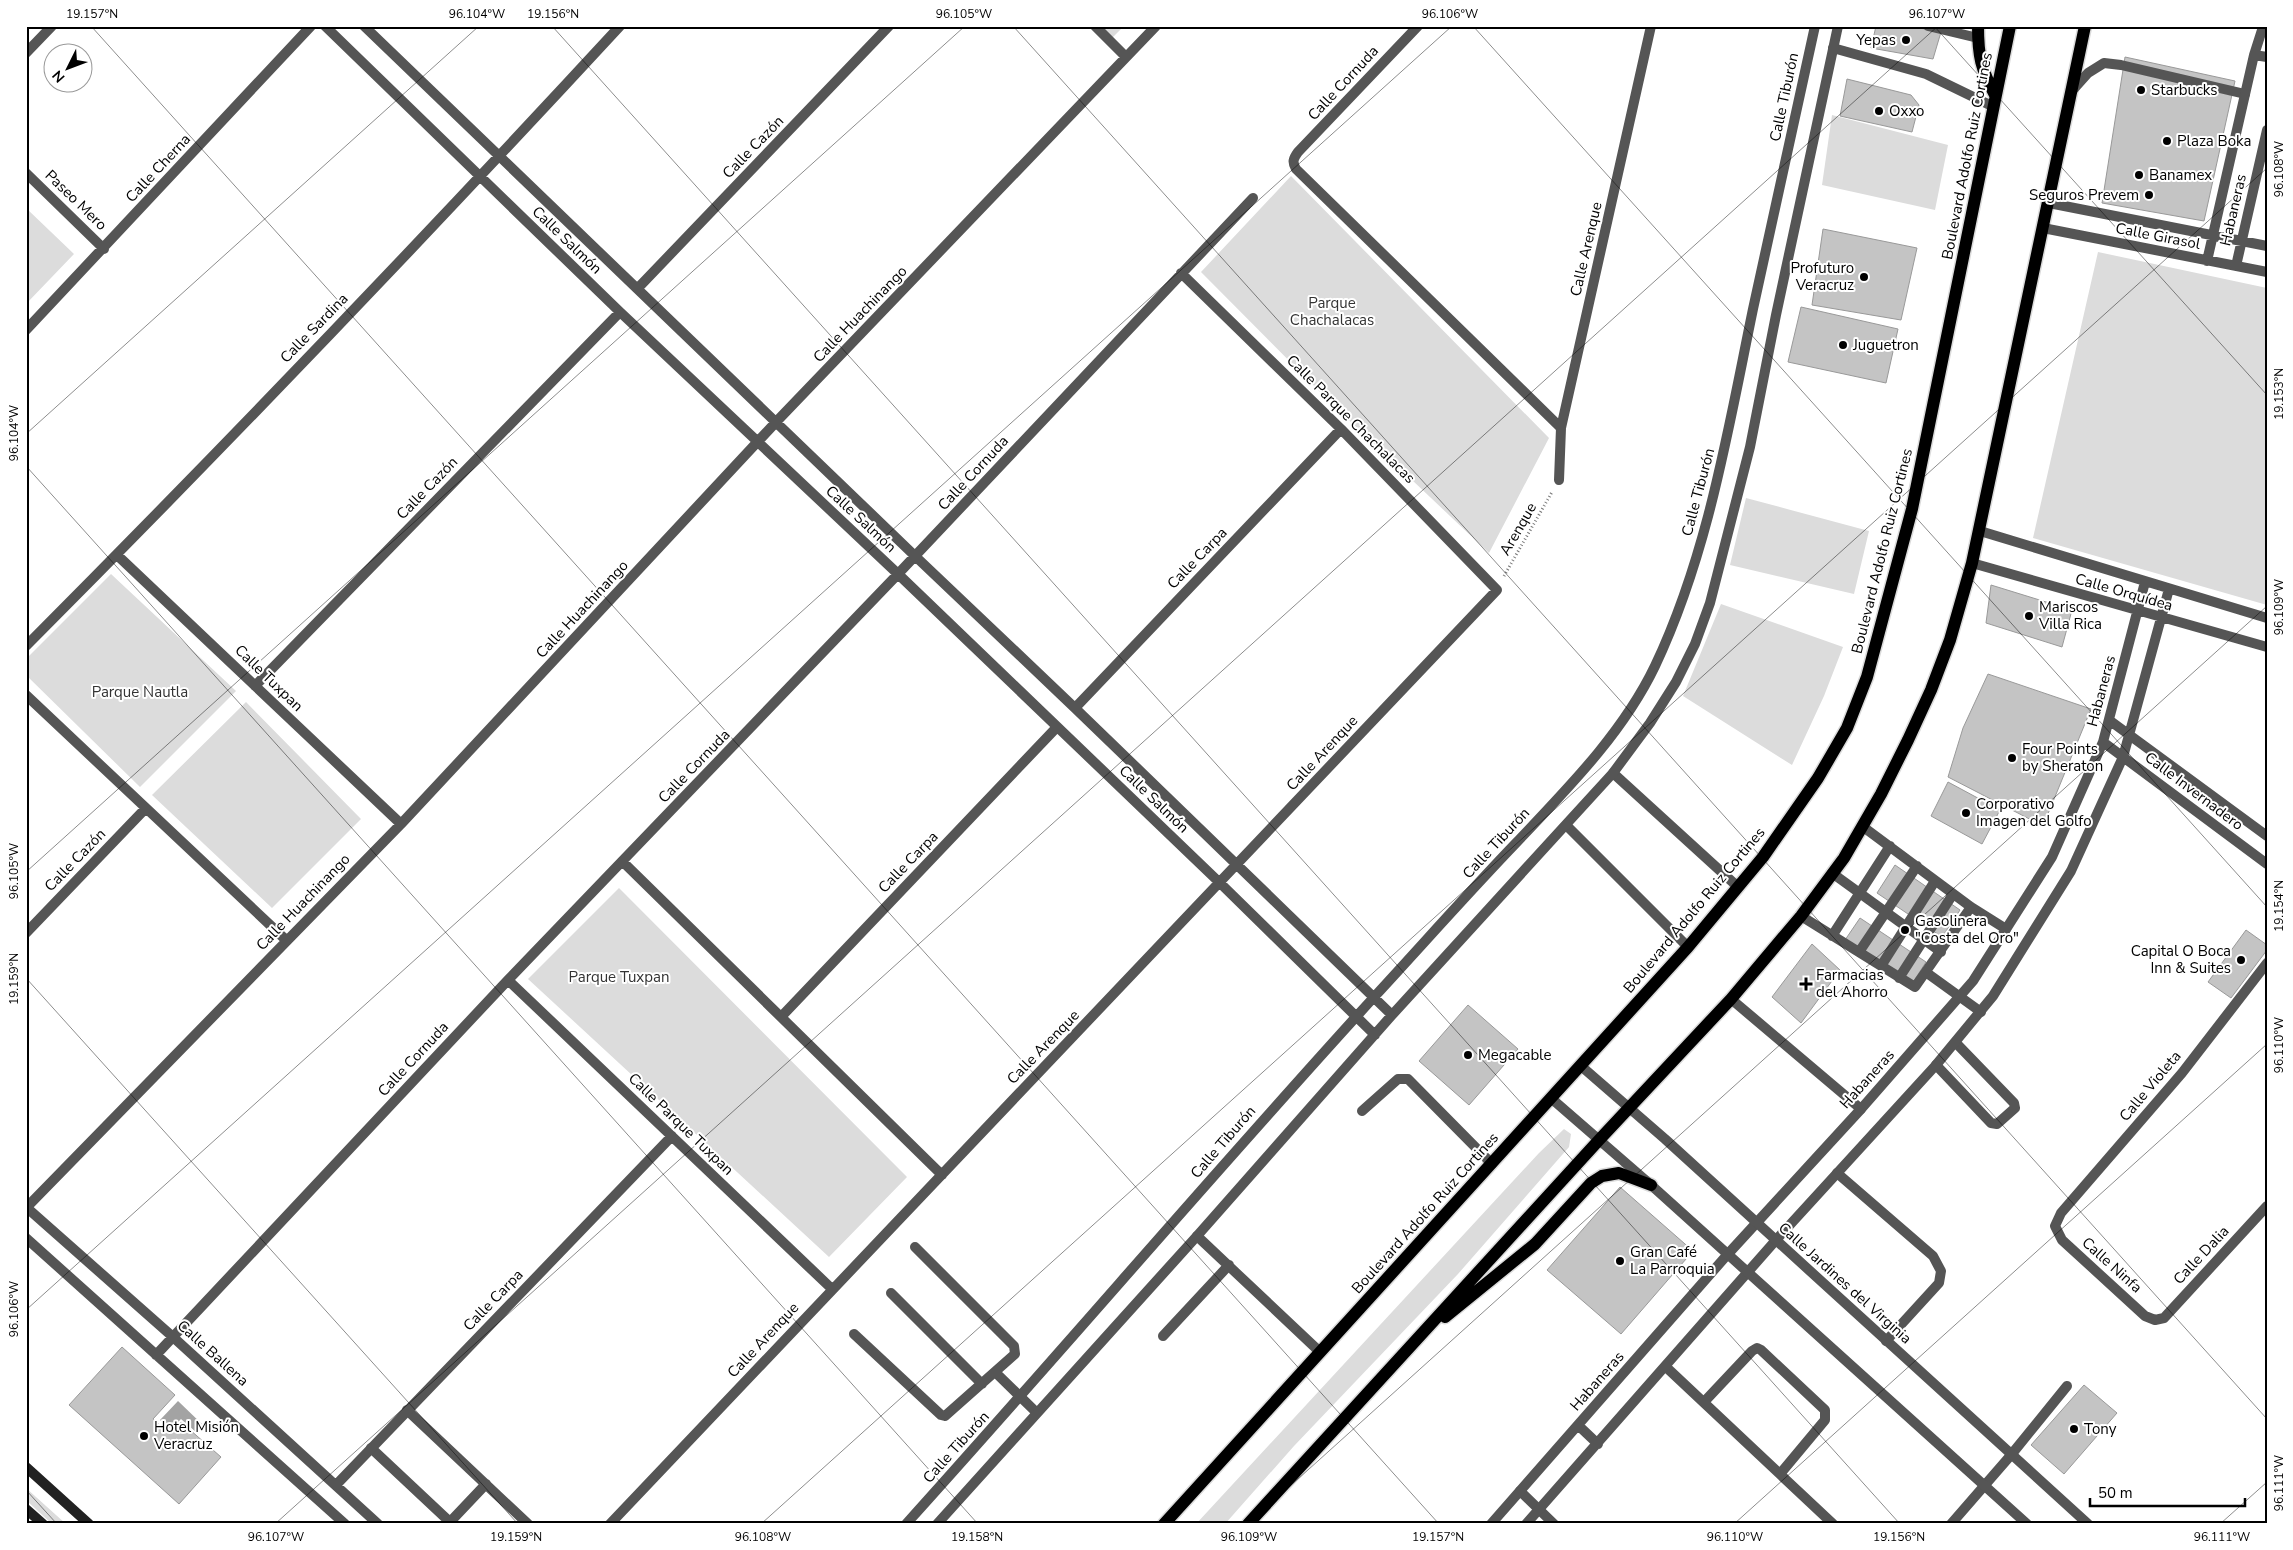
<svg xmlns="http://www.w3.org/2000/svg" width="2293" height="1550" font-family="'Nunito Sans',sans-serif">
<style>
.green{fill:#dcdcdc}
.water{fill:#a3a3a3}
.building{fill:#c4c4c4;stroke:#999}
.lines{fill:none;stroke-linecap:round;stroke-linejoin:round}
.primary-casing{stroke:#dbdbdb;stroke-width:15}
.path{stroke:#777;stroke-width:3;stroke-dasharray:1 2.5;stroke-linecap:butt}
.service{stroke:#555;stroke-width:10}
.minor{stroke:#555;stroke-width:10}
.tertiary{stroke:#555;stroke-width:10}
.secondary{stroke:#222;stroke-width:10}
.primary{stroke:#000;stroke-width:12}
.ticks{fill:none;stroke:#000;stroke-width:1;stroke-opacity:0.45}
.poi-dot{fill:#000;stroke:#fff;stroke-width:2}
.labels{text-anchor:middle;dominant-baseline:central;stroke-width:4;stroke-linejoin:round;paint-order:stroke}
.poi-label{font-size:15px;fill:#000;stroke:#fff;text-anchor:start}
.street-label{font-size:15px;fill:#000;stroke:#fff}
.park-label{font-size:15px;fill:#333;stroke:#fff}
.neatline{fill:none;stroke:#000;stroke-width:2}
.ticks-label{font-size:12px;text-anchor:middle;fill:#000}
</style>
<rect width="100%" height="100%" fill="#fff"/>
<path class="green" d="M 1097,26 L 1124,26 L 1110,40 Z
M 1832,115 L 1948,145 L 1935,210 L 1822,185 Z
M 1291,176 L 1549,438 L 1489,553 L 1334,406 L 1201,272 Z
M 26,208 L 74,254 L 26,304 Z
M 2098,252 L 2267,288 L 2267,605 L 2033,538 Z
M 1746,498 L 1869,531 L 1854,594 L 1730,565 Z
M 111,574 L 236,691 L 140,787 L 26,675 L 26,659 Z
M 1721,604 L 1843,647 L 1824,696 L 1792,765 L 1683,696 Z
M 246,702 L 361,819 L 272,908 L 152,795 Z
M 619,888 L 907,1177 L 829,1257 L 528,979 Z
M 1564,1129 L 1571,1134 L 1569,1147 L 1458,1274 L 1294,1446 L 1225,1524 L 1196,1524 L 1539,1153 Z
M 26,1488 L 66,1524 L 52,1524 L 26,1500 Z"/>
<path class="water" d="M 178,1401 L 204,1426 L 197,1433 L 181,1419 L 171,1429 L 160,1420 Z"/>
<path class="building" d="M 1876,26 L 1909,26 L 1941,32 L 1933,59 L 1871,48 Z
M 2125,57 L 2235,81 L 2204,221 L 2102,203 Z
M 1847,79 L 1911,95 L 1919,105 L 1912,132 L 1840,116 Z
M 1823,229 L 1917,248 L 1901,320 L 1812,305 Z
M 1801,307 L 1898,329 L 1886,383 L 1788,362 Z
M 1991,585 L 2072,610 L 2062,647 L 1986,623 Z
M 1988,674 L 2091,709 L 2043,826 L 1948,777 L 1963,728 Z
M 1948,782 L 2000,810 L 1982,844 L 1931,816 Z
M 1895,865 L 1960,910 L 1942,937 L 1877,893 Z
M 1860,918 L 1926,962 L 1912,984 L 1845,940 Z
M 2246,930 L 2267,945 L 2267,950 L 2231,998 L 2208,982 Z
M 1812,944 L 1840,970 L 1801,1023 L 1772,997 Z
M 1468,1005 L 1518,1049 L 1469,1105 L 1419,1061 Z
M 1620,1187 L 1693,1251 L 1621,1334 L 1547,1270 Z
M 122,1347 L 175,1395 L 153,1419 L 170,1434 L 181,1422 L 221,1457 L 179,1504 L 69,1405 Z
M 2084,1385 L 2117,1413 L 2064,1474 L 2031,1445 Z"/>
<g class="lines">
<g class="primary-casing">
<path id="primary" d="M 1978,26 C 1978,56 1981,69 1995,95
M 1445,1317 L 1535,1244 L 1591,1183 L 1602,1176 L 1619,1173 L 1651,1185
M 1164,1524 L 1688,947 L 1763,857 L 1818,778 L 1847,728 L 1867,677 L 1912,509 L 2010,26
M 1248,1524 L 1599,1140 L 1731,999 L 1801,916 L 1844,858 L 1881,794 L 1908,740 L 1931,690 L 1950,640 L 1972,563 L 2085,26"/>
</g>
<path class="path" d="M 1504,576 L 1552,492"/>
<path class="service" d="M 1928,26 L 1978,38
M 1833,48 L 1926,74 L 1994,107
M 2071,92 L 2088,73 L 2104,63 L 2121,65 L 2245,94
M 1613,773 L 1738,887
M 1567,826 L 1688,947
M 1862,826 L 1971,907 L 2006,929
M 1832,873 L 1941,952
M 1801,916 L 1915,987 L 1971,907
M 1832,936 L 1890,846
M 1859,952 L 1917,866
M 1881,966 L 1935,881
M 1927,973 L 1981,1012
M 1899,978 L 1953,894
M 1731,999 L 1861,1109
M 1936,1065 L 1991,1123 L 1997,1124 L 2015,1108 L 2014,1103 L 1956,1043
M 1362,1111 L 1398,1079 L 1408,1079 L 1492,1164
M 1837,1173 L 1933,1256 L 1941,1271 L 1939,1283 L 1886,1341
M 1197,1236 L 1320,1352
M 891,1293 L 982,1384
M 854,1334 L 941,1415 L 945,1416 L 1015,1354 L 1014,1346 L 915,1247
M 1163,1336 L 1229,1265
M 1666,1367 L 1833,1524
M 995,1372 L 1036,1412
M 1704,1402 L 1752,1351 L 1757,1348 L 1761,1350 L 1825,1410 L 1825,1420 L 1780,1474
M 407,1410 L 528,1524
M 371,1448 L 452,1524
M 1520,1491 L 1554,1524
M 450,1522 L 486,1484
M 1951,1524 L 2011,1455 L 2067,1386"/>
<path class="minor" d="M 325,26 L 620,312 L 898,574 L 1220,883 L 1375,1035
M 364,26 L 915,556 L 1075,708 L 1392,1015
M 1095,26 L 1126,57
M 1418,26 L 1298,152 C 1293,159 1292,162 1296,169 L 1561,428
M 26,53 L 52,26
M 2254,55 L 2267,57
M 26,173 L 104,249
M 2049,203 L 2267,246
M 2043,228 L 2267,272
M 2207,261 L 2254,55 L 2262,30 L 2267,29
M 2236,266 L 2267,130
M 638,288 L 889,26
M 26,330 L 311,26
M 1559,480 L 1561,428 L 1651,26
M 1980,531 L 2267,618
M 117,555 L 401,824
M 1972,563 L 2267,647
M 26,646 C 228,443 426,236 620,26
M 255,686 L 620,312
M 26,695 L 286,940
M 1075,708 L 1341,429
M 2109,720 L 2267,836
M 2103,742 L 2267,864
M 623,862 L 942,1175
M 26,933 L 146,808
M 2267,963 L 2182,1073 L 2061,1213 L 2055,1226 L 2062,1240 L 2145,1316 L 2155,1320 L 2164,1318 L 2267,1206
M 508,980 L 832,1289
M 781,1017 L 1057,727
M 26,1207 L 173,1337 L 378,1524
M 26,1208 L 401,824 L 777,421 L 1156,26
M 26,1238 L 345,1524
M 156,1355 L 508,980 L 898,574 L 1253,198
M 1578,1425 L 1598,1444
M 336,1485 L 672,1136
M 610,1524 L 1497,590 L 1341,429 L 1181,273
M 906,1524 C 1064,1349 1216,1170 1375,996 C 1422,945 1468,893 1516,843 C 1567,789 1623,733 1655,666 C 1708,554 1728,430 1753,309 C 1773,215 1794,121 1815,26
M 937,1524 L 1197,1236 L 1392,1015 L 1613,773 L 1650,723 L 1676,682 L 1695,644 L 1710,603 L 1750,447 L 1776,315 L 1838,26
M 1491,1524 L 1727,1255 L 1861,1109 L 1973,981 L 2052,857 L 2103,742 L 2145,582
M 1526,1524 L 1776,1240 L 1936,1065 L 1993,996 L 2071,871 L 2123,757 L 2169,589"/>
<path class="tertiary" d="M 1581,1066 L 1665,1139 L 2088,1524
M 1552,1099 L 1651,1185 L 2027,1524"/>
<path class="secondary" d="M 26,1467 L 89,1524
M 26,1509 L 43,1524"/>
<use href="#primary" class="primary"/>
</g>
<path class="ticks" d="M 91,26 L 1439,1524M 552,26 L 1900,1524M 1013,26 L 2267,1419M 1473,26 L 2267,907M 1934,26 L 2267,395M 26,434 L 479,26M 26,466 L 978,1524M 26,872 L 965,26M 26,978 L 518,1524M 26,1310 L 1452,26M 26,1490 L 57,1524M 275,1524 L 1938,26M 761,1524 L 2267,168M 1248,1524 L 2267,606M 1734,1524 L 2267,1044M 2220,1524 L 2267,1482"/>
<g class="poi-dot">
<circle cx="1906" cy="40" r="5"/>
<circle cx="2141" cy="90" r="5"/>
<circle cx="1879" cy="111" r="5"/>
<circle cx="2167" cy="141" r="5"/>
<circle cx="2139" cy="175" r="5"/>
<circle cx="2149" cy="195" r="5"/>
<circle cx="1864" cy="277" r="5"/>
<circle cx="1843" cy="345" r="5"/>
<circle cx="2029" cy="616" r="5"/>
<circle cx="2012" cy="758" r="5"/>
<circle cx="1966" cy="813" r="5"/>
<circle cx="1905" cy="930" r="5"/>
<circle cx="2241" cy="960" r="5"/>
<path d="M1803.5 976.5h5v5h5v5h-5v5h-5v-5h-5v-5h5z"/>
<circle cx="1468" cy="1055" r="5"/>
<circle cx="1620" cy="1261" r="5"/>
<circle cx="2074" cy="1429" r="5"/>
<circle cx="144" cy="1436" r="5"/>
</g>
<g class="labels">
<g class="poi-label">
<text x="1896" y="40" text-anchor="end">Yepas</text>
<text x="2151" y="90">Starbucks</text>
<text x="1889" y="111">Oxxo</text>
<text x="2177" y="141">Plaza Boka</text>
<text x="2149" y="175">Banamex</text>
<text x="2139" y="195" text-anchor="end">Seguros Prevem</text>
<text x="1854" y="268" text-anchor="end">Profuturo<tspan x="1854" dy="17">Veracruz</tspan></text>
<text x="1853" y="345">Juguetron</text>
<text x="2039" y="607">Mariscos<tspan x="2039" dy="17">Villa Rica</tspan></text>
<text x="2022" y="749">Four Points<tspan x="2022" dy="17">by Sheraton</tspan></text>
<text x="1976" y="804">Corporativo<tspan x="1976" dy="17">Imagen del Golfo</tspan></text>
<text x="1915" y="921">Gasolinera<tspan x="1915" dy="17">"Costa del Oro"</tspan></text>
<text x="2231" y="951" text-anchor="end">Capital O Boca<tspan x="2231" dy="17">Inn &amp; Suites</tspan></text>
<text x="1816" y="975">Farmacias<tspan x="1816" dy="17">del Ahorro</tspan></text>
<text x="1478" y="1055">Megacable</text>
<text x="1630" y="1252">Gran Café<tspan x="1630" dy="17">La Parroquia</tspan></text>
<text x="154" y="1427">Hotel Misión<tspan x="154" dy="17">Veracruz</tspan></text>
<text x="2084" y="1429">Tony</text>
</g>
<g class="street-label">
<text transform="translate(1343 83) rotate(-47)">Calle Cornuda</text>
<text transform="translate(1784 97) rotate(-78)">Calle Tiburón</text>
<text transform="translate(753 147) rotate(-46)">Calle Cazón</text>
<text transform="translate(1967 156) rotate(-79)">Boulevard Adolfo Ruiz Cortines</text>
<text transform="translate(158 168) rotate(-47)">Calle Cherna</text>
<text transform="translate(76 200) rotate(44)">Paseo Mero</text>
<text transform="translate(2233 210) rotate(-77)">Habaneras</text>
<text transform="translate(2158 236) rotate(11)">Calle Girasol</text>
<text transform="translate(567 240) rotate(44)">Calle Salmón</text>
<text transform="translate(1586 249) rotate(-77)">Calle Arenque</text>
<text transform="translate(860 314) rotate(-46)">Calle Huachinango</text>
<text transform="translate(314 328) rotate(-46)">Calle Sardina</text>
<text transform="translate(1351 419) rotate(45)">Calle Parque Chachalacas</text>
<text transform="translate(973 473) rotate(-47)">Calle Cornuda</text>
<text transform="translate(427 488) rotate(-46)">Calle Cazón</text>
<text transform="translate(1698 492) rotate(-75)">Calle Tiburón</text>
<text transform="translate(861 519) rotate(43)">Calle Salmón</text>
<text transform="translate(1518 529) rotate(-60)">Arenque</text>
<text transform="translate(1882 551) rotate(-76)">Boulevard Adolfo Ruiz Cortines</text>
<text transform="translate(1197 558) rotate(-46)">Calle Carpa</text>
<text transform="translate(2124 592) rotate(16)">Calle Orquídea</text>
<text transform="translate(582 609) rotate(-47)">Calle Huachinango</text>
<text transform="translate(269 678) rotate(44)">Calle Tuxpan</text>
<text transform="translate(2101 691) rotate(-75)">Habaneras</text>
<text transform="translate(1322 753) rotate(-47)">Calle Arenque</text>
<text transform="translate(694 766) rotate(-46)">Calle Cornuda</text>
<text transform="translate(2194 791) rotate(37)">Calle Invernadero</text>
<text transform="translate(1154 799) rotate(44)">Calle Salmón</text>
<text transform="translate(1496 843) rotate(-47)">Calle Tiburón</text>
<text transform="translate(75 860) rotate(-46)">Calle Cazón</text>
<text transform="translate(908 862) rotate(-46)">Calle Carpa</text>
<text transform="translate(303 902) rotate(-46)">Calle Huachinango</text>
<text transform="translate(1694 910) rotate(-50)">Boulevard Adolfo Ruiz Cortines</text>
<text transform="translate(1043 1047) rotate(-46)">Calle Arenque</text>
<text transform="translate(413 1059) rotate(-47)">Calle Cornuda</text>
<text transform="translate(1867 1079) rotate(-48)">Habaneras</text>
<text transform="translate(2150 1086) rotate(-50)">Calle Violeta</text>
<text transform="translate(681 1124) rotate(44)">Calle Parque Tuxpan</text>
<text transform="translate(1223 1142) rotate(-49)">Calle Tiburón</text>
<text transform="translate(1425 1213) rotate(-48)">Boulevard Adolfo Ruiz Cortines</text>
<text transform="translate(2201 1255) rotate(-47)">Calle Dalia</text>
<text transform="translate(2112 1265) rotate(42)">Calle Ninfa</text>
<text transform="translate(1845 1283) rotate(42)">Calle Jardines del Virginia</text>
<text transform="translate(493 1300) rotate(-46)">Calle Carpa</text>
<text transform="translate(763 1340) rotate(-47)">Calle Arenque</text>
<text transform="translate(213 1353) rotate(42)">Calle Ballena</text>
<text transform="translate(1597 1381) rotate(-49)">Habaneras</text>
<text transform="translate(956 1447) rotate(-48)">Calle Tiburón</text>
</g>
<g class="park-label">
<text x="1332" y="303">Parque<tspan x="1332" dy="17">Chachalacas</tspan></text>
<text x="140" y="692">Parque Nautla</text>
<text x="619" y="977">Parque Tuxpan</text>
</g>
</g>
<rect width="2293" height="1550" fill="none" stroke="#ffffff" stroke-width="55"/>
<g transform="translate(68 68) rotate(228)"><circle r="24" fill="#ffffff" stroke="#999999"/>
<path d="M0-4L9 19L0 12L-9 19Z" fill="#000000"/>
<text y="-8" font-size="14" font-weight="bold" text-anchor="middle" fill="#000000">N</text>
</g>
<path d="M2090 1498v8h155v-8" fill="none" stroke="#000000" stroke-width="2.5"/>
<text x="2098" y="1498" font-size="15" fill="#000000" stroke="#ffffff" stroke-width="4" paint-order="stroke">50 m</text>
<rect x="28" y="28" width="2238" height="1494" class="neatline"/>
<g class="ticks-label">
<text x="92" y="18">19.157°N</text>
<text x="477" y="18">96.104°W</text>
<text x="553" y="18">19.156°N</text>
<text x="964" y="18">96.105°W</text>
<text x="1450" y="18">96.106°W</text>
<text x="1937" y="18">96.107°W</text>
<text transform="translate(2279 169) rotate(-90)" y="4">96.108°W</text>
<text transform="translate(2279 394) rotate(-90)" y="4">19.153°N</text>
<text transform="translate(14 433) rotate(-90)" y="4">96.104°W</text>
<text transform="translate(2279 607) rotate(-90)" y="4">96.109°W</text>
<text transform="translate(14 871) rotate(-90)" y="4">96.105°W</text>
<text transform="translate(2279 906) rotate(-90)" y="4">19.154°N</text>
<text transform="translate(14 979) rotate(-90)" y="4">19.159°N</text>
<text transform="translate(2279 1045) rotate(-90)" y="4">96.110°W</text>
<text transform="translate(14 1309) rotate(-90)" y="4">96.106°W</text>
<text transform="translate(2279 1483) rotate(-90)" y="4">96.111°W</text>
<text x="276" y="1541">96.107°W</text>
<text x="516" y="1541">19.159°N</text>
<text x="763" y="1541">96.108°W</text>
<text x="977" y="1541">19.158°N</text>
<text x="1249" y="1541">96.109°W</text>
<text x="1438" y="1541">19.157°N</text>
<text x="1735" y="1541">96.110°W</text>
<text x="1899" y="1541">19.156°N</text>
<text x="2222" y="1541">96.111°W</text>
</g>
</svg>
